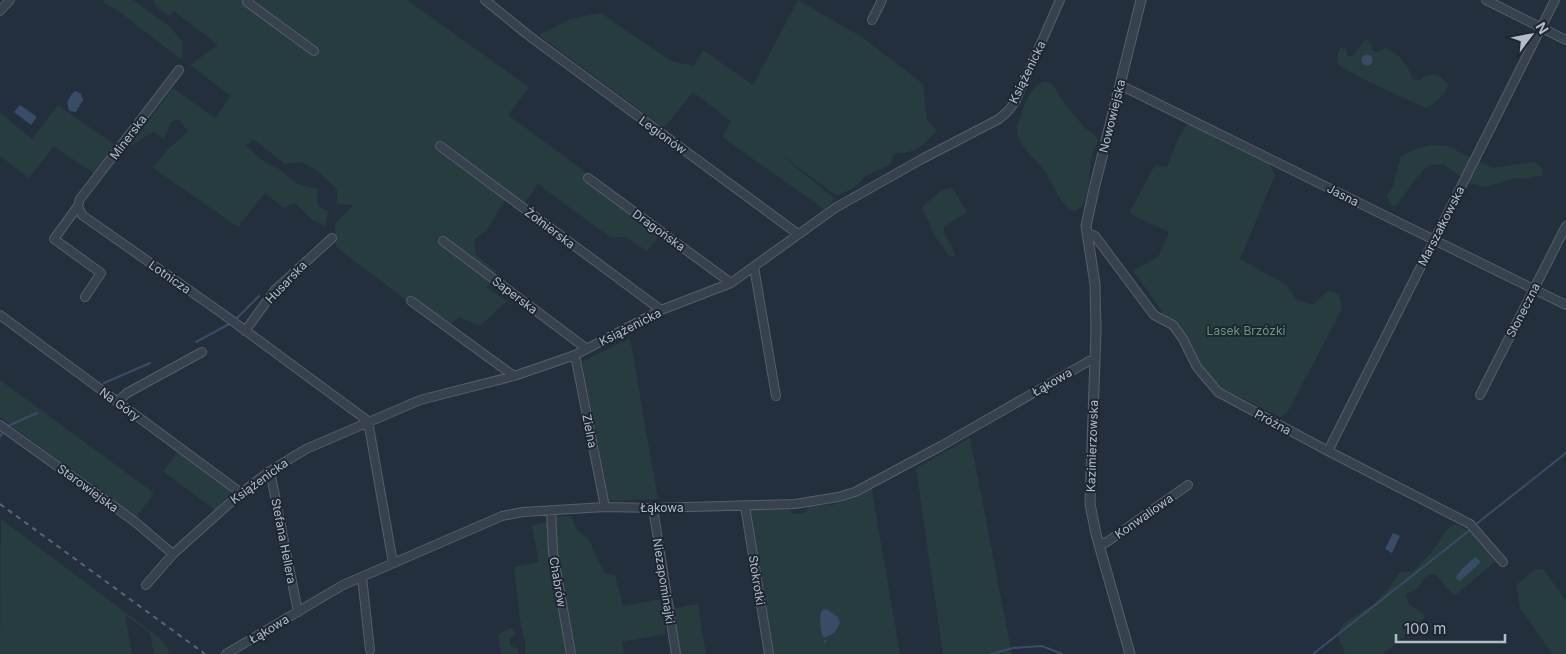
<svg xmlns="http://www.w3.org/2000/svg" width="1566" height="654" font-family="Inter,sans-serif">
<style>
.green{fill:#263c3f}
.water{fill:#394c67}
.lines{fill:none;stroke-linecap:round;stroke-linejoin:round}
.stream{stroke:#394c67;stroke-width:2}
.minor-casing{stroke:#565f6c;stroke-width:10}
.tertiary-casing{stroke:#565f6c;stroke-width:11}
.minor{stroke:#38414e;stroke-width:8}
.tertiary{stroke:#38414e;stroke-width:9}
.rail{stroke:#5a6575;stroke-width:2;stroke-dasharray:5 5;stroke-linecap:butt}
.labels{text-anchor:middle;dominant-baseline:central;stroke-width:4;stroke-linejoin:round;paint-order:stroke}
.street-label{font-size:12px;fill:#b4bcc9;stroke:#1d2633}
.park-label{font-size:12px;fill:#6b9a76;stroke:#1d2633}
</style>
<rect width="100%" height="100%" fill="#242f3e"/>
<path class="green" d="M 103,0 L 133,0 L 170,27 L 182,41 L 182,60 L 117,10 L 104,3 Z
M 153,0 L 407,0 L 529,87 L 508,115 L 664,230 L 647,251 L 626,237 L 611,238 L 538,184 L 523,206 L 510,192 L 486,231 L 474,240 L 476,255 L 497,272 L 487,288 L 507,301 L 480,326 L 460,317 L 444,329 L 336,247 L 335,224 L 353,205 L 337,204 L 337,189 L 316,170 L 301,162 L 285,164 L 253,139 L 246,146 L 267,164 L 279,169 L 297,184 L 318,189 L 317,201 L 319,207 L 328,211 L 325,226 L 312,220 L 295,203 L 284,208 L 265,193 L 238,227 L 153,168 L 168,149 L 188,132 L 179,119 L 171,122 L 164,139 L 153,132 L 129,147 L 173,88 L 215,118 L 231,96 L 190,65 L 218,45 L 174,11 L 169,16 L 157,7 Z
M 798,0 L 862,37 L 923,84 L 927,119 L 937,131 C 922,146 916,154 894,153 L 891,164 L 864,177 L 857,186 L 837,196 L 776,151 L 835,199 L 824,209 L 722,137 L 731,121 L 693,92 L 664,128 L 539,35 L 570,19 L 601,13 L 671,61 L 694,66 L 703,50 L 753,85 Z
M 1368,40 L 1371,44 L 1372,50 L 1377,52 L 1386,48 C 1401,56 1407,64 1413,79 L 1419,81 L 1425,76 L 1433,74 L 1441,77 L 1448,84 C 1447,95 1434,103 1426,108 L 1369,82 L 1338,65 L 1338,53 L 1341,47 L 1346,49 L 1347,55 L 1352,57 L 1364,41 Z
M 1045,81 L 1052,84 L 1064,103 L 1084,127 L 1095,135 L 1098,142 C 1096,147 1092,154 1091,160 C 1089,175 1091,203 1076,211 C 1073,210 1072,210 1069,209 C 1058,199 1052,182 1044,170 C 1035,158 1017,146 1017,129 C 1017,125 1019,121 1020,118 C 1025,103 1030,87 1045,81 Z
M 58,105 L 116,146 L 96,175 L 54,146 L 29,178 L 0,156 L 0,113 L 32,139 Z
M 1189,120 L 1268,160 L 1275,175 L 1240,259 L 1287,285 L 1296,299 L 1312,305 L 1328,291 L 1339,294 L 1342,309 L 1287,413 L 1280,417 L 1213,384 L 1133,270 L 1158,257 L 1169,232 L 1134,216 L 1130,211 L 1155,165 L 1167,167 L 1178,139 Z
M 1431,145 L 1447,146 L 1492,168 L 1533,162 L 1541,166 L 1543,175 L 1526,179 L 1514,178 L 1486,187 L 1471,184 L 1443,164 L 1427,166 L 1414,181 L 1397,205 L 1391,206 L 1387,196 L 1393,186 L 1401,156 L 1413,150 Z
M 952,187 L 967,212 L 944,227 L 944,232 L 954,252 L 955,255 L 953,257 L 949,256 L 935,236 L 922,207 L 941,191 Z
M 630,338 L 658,499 L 609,501 L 582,362 Z
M 0,380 L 154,493 L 136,518 L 0,417 Z
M 970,438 L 1008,634 L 1012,654 L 943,654 L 916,468 Z
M 178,452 L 230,490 L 229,495 L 215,510 L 163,471 Z
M 868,489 L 872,490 L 900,654 L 773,654 L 749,513 L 751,510 L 790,509 L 793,514 L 805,513 L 809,506 L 833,505 Z
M 571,516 L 576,528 L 581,534 L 588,538 L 605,574 L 615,575 L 623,606 L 661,599 L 666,634 L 622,642 L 624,654 L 525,654 L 525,643 L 520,619 L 514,567 L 539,562 L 532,526 L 547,521 L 547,517 Z
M 1,519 L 161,639 L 171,654 L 154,654 L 150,633 L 125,615 L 132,654 L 0,654 Z
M 1454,524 C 1471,528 1486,546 1495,560 L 1495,562 L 1458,593 L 1453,595 L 1435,574 C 1420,576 1425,582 1416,589 C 1413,592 1409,592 1406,595 L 1409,604 L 1425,616 L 1421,622 L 1383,654 L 1345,654 L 1337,634 L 1343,624 L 1374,604 L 1389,588 L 1399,574 L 1402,572 L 1412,572 L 1432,552 L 1447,529 Z
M 1539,569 L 1544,570 L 1566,601 L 1566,654 L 1552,654 L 1520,608 L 1516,585 L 1533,571 Z
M 698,604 L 706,654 L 681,654 L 674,608 Z
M 512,628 L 516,633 L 510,639 L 510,646 L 517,648 L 519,654 L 501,654 L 498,634 Z"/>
<path class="water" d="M1361.5 60a5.5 5.5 0 1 1 11 0a5.5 5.5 0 1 1-11 0Z
M 75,91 L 81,94 L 83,100 L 76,112 L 70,111 C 65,103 68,98 75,91 Z
M 20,105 L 37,117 L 31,125 L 14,112 Z
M 1393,533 L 1400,536 L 1392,553 L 1385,549 Z
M 1475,557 L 1480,561 L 1480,563 L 1460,581 L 1456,579 L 1457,575 L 1462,569 Z
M 826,609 L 838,617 L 840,623 L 834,633 L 826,637 L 823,637 C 820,631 819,616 822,610 Z"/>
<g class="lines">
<path class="stream" d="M 237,318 L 259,296
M 196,342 L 231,323
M 104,383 L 150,363
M 8,426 L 37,413
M 0,437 L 2,433
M 1475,525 L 1566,453
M 825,642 L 825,641
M 991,654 L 1013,648 L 1042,646 L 1062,654
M 1313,654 L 1470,530"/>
<g class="minor-casing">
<path id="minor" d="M 249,0 L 247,2 L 314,51
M 485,0 L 528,35 L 798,234
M 1486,0 L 1566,40
M 0,11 L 10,0
M 872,20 L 882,0
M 1120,85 L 1566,305
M 440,146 L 661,310
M 588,178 L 731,283
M 78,206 L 82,215 L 223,314 L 368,421 L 393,563
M 1087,233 L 1095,236 L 1154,315 L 1173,325 L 1183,339 L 1197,367 L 1218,392 L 1328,451 L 1470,524 L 1503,562
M 443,241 L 587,349
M 754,267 L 776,396
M 85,297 L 101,273 L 54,239 L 78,206 L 80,199 L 179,70
M 411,301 L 514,376
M 0,315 L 241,493
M 245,331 L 275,290 L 332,238
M 575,355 L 605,507
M 1480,395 L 1566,226
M 117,402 L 127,393 L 202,352
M 0,425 L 134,521 L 173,554
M 1328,451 L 1555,0
M 270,471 L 298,612
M 745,506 L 769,654
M 653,508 L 676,654
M 551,510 L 553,552 L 571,654
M 1099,545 L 1107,542 L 1188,485
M 362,577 L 370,650
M 146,585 L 173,554 L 241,493 L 270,471 L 306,449 L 420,400 L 514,376 L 575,355 L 661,310 L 731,283 L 835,208 L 922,159 L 999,119 L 1008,111 L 1015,102 L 1060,0
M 226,654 L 343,585 L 502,516 L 523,512 L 605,507 L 653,508 L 795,504 L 838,497 L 855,492 L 941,446 L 1089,361 L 1095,361"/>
</g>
<g class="tertiary-casing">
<path id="tertiary" d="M 1130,654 L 1096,534 L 1090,504 L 1096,330 L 1095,284 L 1086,226 L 1094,189 L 1141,0"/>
</g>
<use href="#minor" class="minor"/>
<use href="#tertiary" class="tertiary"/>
<path class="rail" d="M 0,504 L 205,654"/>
</g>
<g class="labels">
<g class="street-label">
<text transform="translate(1027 72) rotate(-64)">Książenicka</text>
<text transform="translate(1112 116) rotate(-76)">Nowowiejska</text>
<text transform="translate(663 135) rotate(36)">Legionów</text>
<text transform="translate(128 137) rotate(-53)">Minerska</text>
<text transform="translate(1343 195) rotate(27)">Jasna</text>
<text transform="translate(1441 226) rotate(-63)">Marszałkowska</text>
<text transform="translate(550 228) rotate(37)">Żołnierska</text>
<text transform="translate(659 230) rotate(36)">Dragońska</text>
<text transform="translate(170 277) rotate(35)">Lotnicza</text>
<text transform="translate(286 282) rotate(-46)">Husarska</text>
<text transform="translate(515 295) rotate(37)">Saperska</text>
<text transform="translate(1523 310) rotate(-63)">Słoneczna</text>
<text transform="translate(630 327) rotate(-27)">Książenicka</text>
<text transform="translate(1052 382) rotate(-30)">Łąkowa</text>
<text transform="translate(120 404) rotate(36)">Na Góry</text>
<text transform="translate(1273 422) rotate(28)">Próżna</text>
<text transform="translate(590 431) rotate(79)">Zielna</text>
<text transform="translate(1092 446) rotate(-88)">Kazimierzowska</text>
<text transform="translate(259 481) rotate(-36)">Książenicka</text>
<text transform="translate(88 488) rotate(36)">Starowiejska</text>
<text x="662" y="507">Łąkowa</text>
<text transform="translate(1144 516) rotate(-35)">Konwaliowa</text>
<text transform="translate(284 541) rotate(79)">Stefana Hellera</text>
<text transform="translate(757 580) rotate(81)">Stokrotki</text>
<text transform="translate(664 581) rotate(81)">Niezapominajki</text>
<text transform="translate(558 582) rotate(80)">Chabrów</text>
<text transform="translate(269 629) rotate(-31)">Łąkowa</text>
</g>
<g class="park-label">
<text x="1246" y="330">Lasek Brzózki</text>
</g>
</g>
<g transform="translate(1531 35) rotate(58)" stroke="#1d2633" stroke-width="4" paint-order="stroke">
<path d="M0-4L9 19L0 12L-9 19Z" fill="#b4bcc9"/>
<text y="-8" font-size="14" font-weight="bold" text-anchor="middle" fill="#b4bcc9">N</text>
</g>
<path d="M1396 634v8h109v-8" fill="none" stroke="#b4bcc9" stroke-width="2.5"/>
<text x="1404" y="634" font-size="15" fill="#b4bcc9" stroke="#1d2633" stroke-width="4" paint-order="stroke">100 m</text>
</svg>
